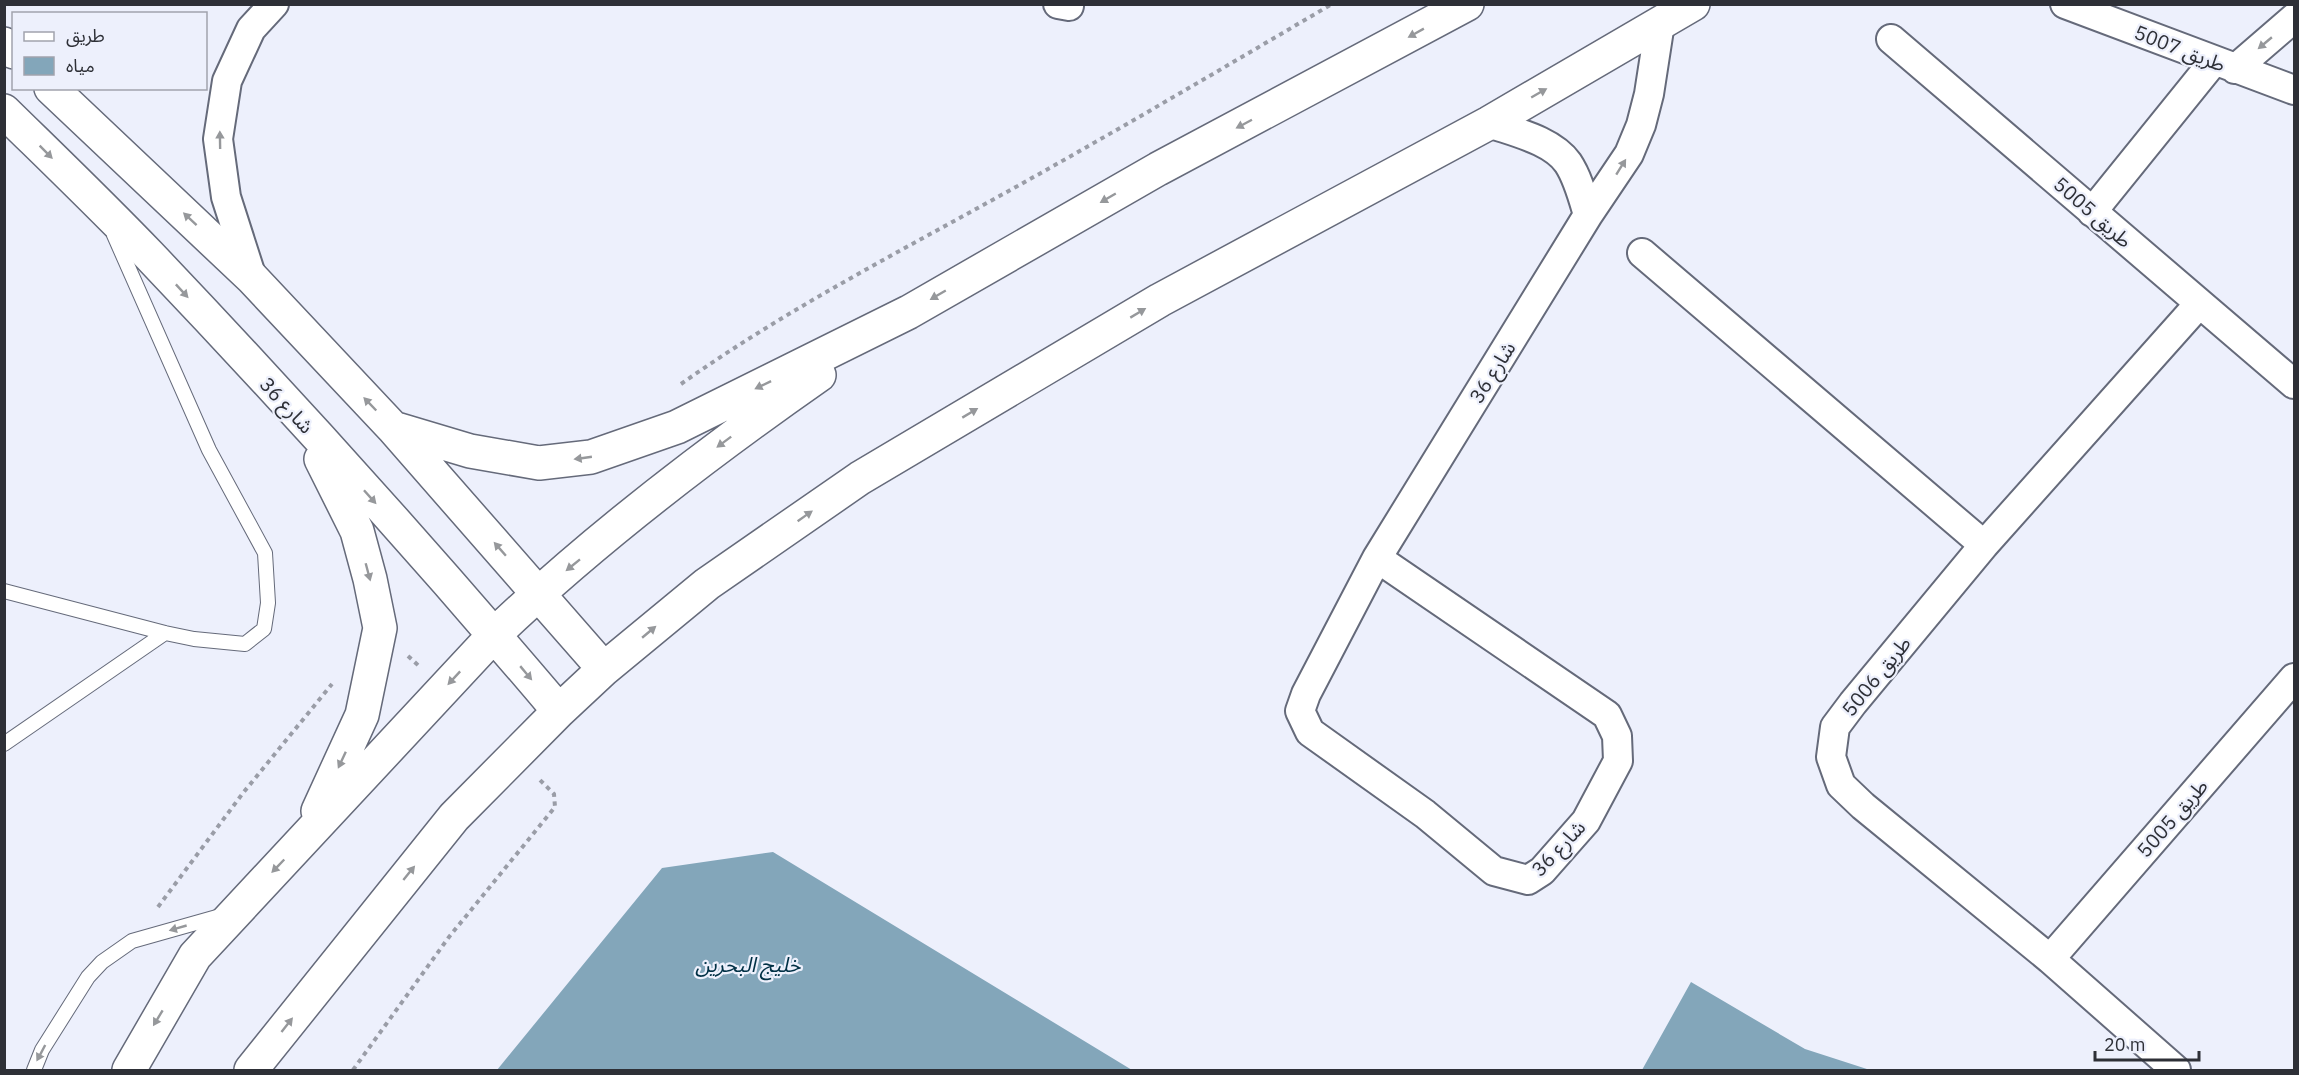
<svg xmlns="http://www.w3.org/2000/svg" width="2299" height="1075" font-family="'IBM Plex Sans','Noto Sans Arabic',sans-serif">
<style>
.water{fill:#83a6ba}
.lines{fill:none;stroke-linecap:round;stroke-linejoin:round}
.service-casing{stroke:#656a7a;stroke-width:16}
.minor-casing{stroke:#656a7a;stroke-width:32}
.tertiary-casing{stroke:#656a7a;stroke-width:36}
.path{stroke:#9a9da7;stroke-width:4;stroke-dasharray:4.5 4.5;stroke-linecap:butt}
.service{stroke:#fff;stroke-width:14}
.minor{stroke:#fff;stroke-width:28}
.tertiary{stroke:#fff;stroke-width:33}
.oneway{fill:#96989b}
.labels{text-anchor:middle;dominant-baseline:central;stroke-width:4.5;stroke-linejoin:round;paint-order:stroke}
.street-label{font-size:20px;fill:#2e3037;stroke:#edf0fc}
.water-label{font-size:21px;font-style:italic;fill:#003045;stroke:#edf0fc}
</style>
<rect width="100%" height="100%" fill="#edf0fc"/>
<path class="water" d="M 773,852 L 1132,1070 L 497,1070 L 662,868 Z
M 1691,982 L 1805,1049 L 1870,1070 L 1642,1070 Z"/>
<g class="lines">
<g class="service-casing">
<path id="service" d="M 4,591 L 165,633 L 194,639 L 245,644 L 264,629 L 268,603 L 265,553 L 209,450 L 114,235
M 4,744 L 165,633
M 34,1070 L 42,1050 L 88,977 L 102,962 L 132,941 L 224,915"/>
</g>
<g class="minor-casing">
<path id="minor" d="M 1058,4 L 1069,6
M 2065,4 L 2294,90
M 1891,39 L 2294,384
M 2235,69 L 2294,18
M 1489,123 C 1514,132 1552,140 1568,163 C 1578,178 1583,198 1588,215
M 2092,212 L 2214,61
M 1642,253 L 1984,545
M 252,278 L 226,197 L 218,139 L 227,81 L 251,29 L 274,4
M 1377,558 L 1607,715 L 1617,736 L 1618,761 L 1586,821 L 1542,871 L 1528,880 L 1494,871 L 1425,814 L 1310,732 L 1300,711 L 1306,694 L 1377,558 L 1588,215 L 1629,154 L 1641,125 L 1649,94 L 1660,23
M 2050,959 L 2294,678
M 2176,1070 L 2050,959 L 1863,806 L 1841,785 L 1831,757 L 1835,727 L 1853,703 L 1984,545 L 2199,304"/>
</g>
<g class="tertiary-casing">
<path id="tertiary" d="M 4,44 L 14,52
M 51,88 L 252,278 L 393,428 L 604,669
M 4,111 C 53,159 102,206 149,255 C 290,403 427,555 559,711
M 393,428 L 470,451 L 539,463 L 591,457 L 677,427 L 909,312 L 1158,169 L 1467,4
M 318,811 L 362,715 L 380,628 L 370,579 L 357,531 L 321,459
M 129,1070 L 195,956 L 494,635 C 594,539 706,454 819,375
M 251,1070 L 454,817 L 559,711 L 604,669 L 707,584 L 860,478 L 1160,300 L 1489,123 L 1693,4"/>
</g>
<path class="path" d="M 681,384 C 784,311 895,254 1005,193 C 1115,132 1223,68 1332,4
M 408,656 L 420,667
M 158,907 L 243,793 L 332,684
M 353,1070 L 449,937 L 555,807 L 554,794 L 539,779"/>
<use href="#service" class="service"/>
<use href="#minor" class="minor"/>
<use href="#tertiary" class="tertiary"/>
</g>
<defs><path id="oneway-solid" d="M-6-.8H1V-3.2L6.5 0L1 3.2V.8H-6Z" transform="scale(1.5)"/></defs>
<g class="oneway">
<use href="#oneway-solid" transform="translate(1416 33) rotate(151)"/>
<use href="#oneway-solid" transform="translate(2265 43) rotate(140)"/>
<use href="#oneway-solid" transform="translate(1539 93) rotate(-30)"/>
<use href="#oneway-solid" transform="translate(1244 124) rotate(152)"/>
<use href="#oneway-solid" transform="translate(220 140) rotate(-91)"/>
<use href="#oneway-solid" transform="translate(46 152) rotate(45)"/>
<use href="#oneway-solid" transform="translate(1621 167) rotate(-58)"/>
<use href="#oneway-solid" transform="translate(1108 198) rotate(150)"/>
<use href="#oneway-solid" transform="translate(190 219) rotate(-137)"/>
<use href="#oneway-solid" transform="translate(182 291) rotate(47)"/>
<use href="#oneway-solid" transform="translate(938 295) rotate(150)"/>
<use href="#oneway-solid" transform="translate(1138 313) rotate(-31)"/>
<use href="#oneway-solid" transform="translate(763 385) rotate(154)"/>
<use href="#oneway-solid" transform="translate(370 404) rotate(-134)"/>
<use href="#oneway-solid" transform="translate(970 413) rotate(-31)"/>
<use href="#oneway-solid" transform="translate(724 442) rotate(143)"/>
<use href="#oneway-solid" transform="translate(583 458) rotate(172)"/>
<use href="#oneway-solid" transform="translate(370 497) rotate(48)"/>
<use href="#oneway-solid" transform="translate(805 516) rotate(-35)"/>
<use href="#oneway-solid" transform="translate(500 549) rotate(-131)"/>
<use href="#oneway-solid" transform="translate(573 565) rotate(141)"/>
<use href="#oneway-solid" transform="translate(368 572) rotate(75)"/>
<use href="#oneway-solid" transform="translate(649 632) rotate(-40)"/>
<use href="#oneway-solid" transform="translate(526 673) rotate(50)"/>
<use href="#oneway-solid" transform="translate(454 678) rotate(133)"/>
<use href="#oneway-solid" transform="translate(342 760) rotate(115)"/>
<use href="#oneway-solid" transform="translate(278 866) rotate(134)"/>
<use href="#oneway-solid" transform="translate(409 873) rotate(-51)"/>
<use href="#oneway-solid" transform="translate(178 928) rotate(164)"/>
<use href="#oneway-solid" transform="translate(158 1018) rotate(121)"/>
<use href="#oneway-solid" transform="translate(287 1025) rotate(-52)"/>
<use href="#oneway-solid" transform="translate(41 1053) rotate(118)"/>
</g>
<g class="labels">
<g class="street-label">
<text transform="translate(2180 48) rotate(21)">طريق 5007</text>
<text transform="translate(2093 212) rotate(41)">طريق 5005</text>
<text transform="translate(1492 372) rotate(-58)">شارع 36</text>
<text transform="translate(287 405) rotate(47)">شارع 36</text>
<text transform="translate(1876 676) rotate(-51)">طريق 5006</text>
<text transform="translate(2172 818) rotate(-49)">طريق 5005</text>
<text transform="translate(1558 848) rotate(-47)">شارع 36</text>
</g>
<g class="water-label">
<text x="748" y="964">خليج البحرين</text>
</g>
</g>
<rect width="2299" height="1075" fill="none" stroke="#2e3037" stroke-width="12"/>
<rect x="12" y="12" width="195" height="78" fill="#edf0fc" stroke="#a1a3ad" stroke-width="1.5"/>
<rect x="24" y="32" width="30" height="9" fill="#ffffff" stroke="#a1a3ad" stroke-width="1.5"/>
<text x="66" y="42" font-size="18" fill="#2e3037">طريق</text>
<rect x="24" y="57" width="30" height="18" fill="#83a6ba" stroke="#a1a3ad" stroke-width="1.5"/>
<text x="66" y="72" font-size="18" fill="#2e3037">مياه</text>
<path d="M2095 1051v9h104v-9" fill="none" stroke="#2e3037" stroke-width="3"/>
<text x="2104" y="1051" font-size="18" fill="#2e3037" stroke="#edf0fc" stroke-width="4.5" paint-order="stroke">20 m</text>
</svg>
